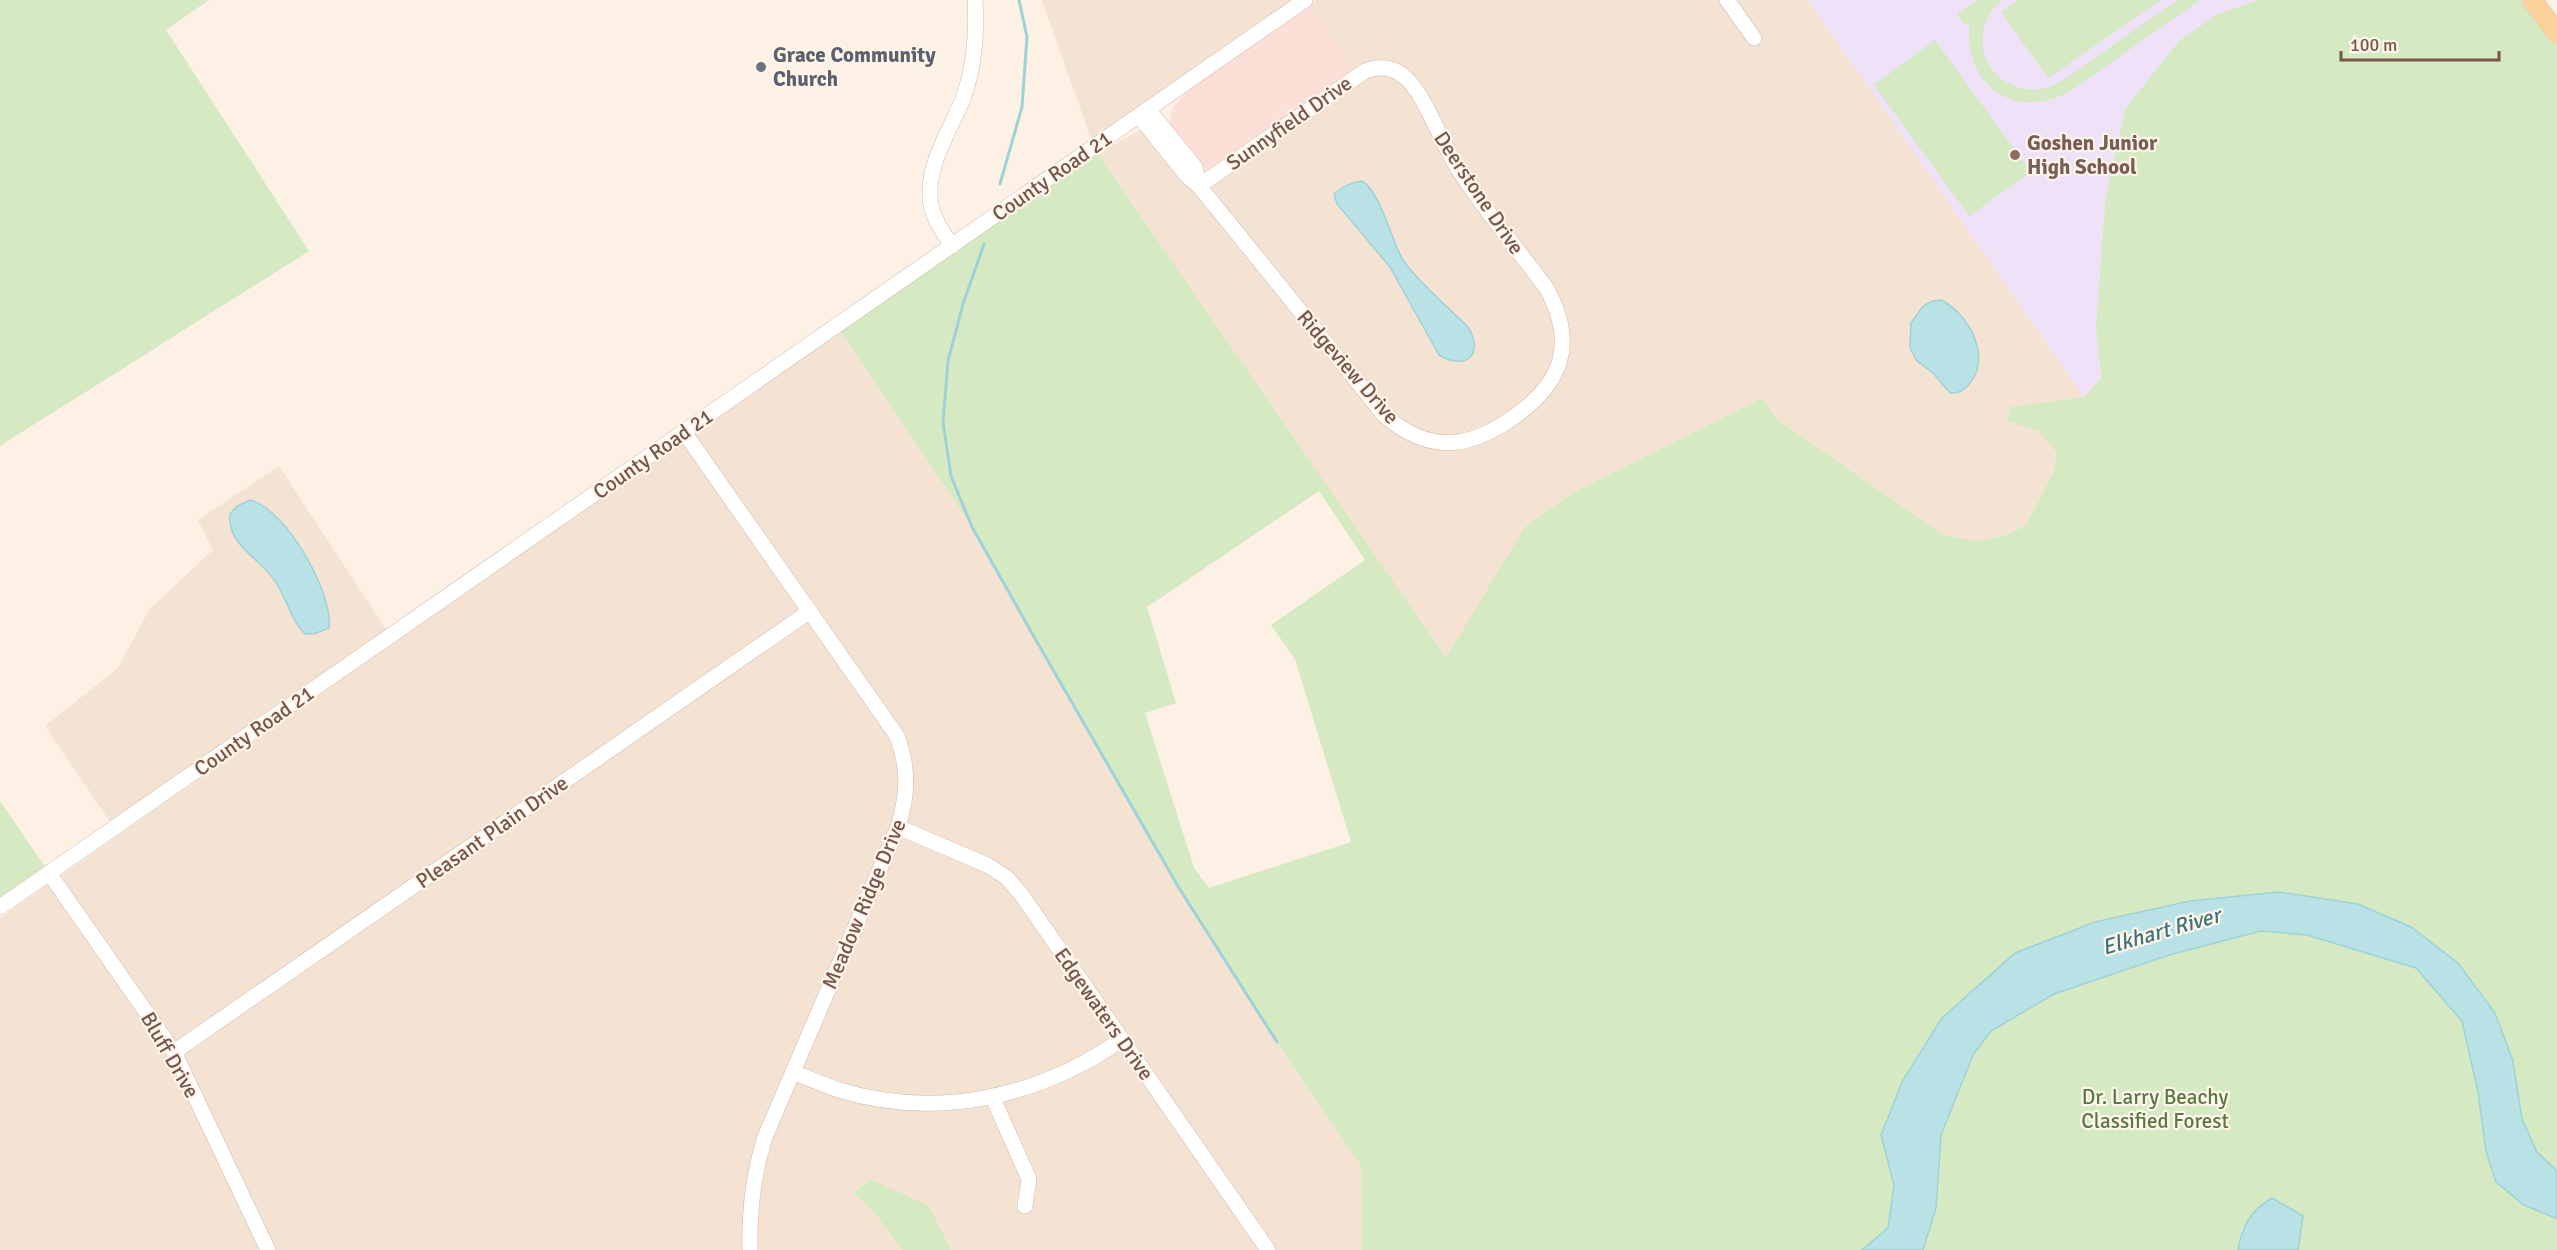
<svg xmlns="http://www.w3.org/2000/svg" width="2557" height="1250" font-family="Signika,sans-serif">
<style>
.residential{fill:#f4e2d2}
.commercial{fill:#fce0d8}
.education{fill:#eee1f8}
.green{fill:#d5eac2;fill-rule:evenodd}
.water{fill:#b8e2e6;stroke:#9fd2d7;stroke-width:1.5}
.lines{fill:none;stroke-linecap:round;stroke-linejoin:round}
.stream{stroke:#9fd2d7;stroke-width:3}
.minor-casing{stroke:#d0baad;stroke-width:16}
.major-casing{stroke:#d8d0cc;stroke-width:21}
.minor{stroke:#fff;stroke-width:15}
.major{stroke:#fbd19c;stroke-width:20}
.worship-dot{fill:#6b7280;stroke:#fff5ea;stroke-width:2}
.education-dot{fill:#8d6e63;stroke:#fff5ea;stroke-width:2}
.labels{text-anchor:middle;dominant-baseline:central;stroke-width:4.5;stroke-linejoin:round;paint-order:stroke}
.worship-label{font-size:21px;font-weight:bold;fill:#5b616d;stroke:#fff5ea;text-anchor:start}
.street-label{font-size:21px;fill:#75564a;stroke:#fff5ea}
.education-label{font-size:21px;font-weight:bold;fill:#785e54;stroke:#fff5ea;text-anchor:start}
.park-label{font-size:21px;fill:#567a42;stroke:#fff5ea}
.water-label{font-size:22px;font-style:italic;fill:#3d747a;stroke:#fff5ea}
</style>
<rect width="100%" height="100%" fill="#fcf1e4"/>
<path class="residential" d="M 1042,0 L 1300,0 L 1094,147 Z
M 1316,0 L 1808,0 L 2084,397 L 2010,407 L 2007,421 L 2039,432 L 2056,452 L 2054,471 L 2026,525 L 2007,535 L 1979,541 L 1943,535 L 1778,420 L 1762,398 L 1574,492 L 1526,527 L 1446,659 L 1097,153 L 1141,130 L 1190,185 L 1206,171 L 1310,4 Z
M 841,331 L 972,527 L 1179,888 L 1277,1042 L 1361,1166 L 1362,1250 L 951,1250 L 929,1206 L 854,1194 L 871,1208 L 902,1250 L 0,1250 L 0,918 Z
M 279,466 L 387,631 L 111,823 L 45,726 L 118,668 L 149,610 L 213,550 L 198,520 Z"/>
<path class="commercial" d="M 1310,4 L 1353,70 L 1206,171 L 1169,125 L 1173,107 L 1197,82 Z"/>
<path class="education" d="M 1808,0 L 2258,0 L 2218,14 L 2125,109 L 2105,202 L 2096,328 L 2101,378 L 2084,397 Z"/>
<path class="green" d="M 0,0 L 209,0 L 166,30 L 309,251 L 0,446 Z
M 1977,0 L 2002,0 C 1988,12 1980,30 1983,48 C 1988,79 2020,96 2049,87 C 2064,82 2078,69 2092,60 C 2120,40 2149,20 2178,0 L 2200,0 L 2069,92 C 2014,122 1961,83 1970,22 L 1965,25 L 1957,14 Z
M 2018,0 L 2161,0 L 2048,78 L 2001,12 Z
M 2258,0 L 2524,0 L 2557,44 L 2557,1171 L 2537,1152 L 2522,1119 L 2513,1061 L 2358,904 L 2279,892 L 2190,901 L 2095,922 L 2015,953 L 1882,1135 L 1894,1185 L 1888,1228 L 1862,1250 L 1362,1250 L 1361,1166 L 1277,1042 L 1179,888 L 972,527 L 841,331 L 1097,153 L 1446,658 L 1525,527 L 1574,492 L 1762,398 L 1778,420 L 1943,535 L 1979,541 L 2007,535 L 2026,525 L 2054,471 L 2056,452 L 2039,432 L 2007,421 L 2010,407 L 2084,397 L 2101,378 L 2096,328 L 2105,202 L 2125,109 L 2179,41 L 2218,14 ZM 1319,491 L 1365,560 L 1271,625 L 1295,659 L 1351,842 L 1209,888 L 1194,868 L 1145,713 L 1176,703 L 1147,607 Z
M 1935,40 L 2031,172 L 1969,216 L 1874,85 Z
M 0,801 L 46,868 L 0,900 Z
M 2261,931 L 2307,935 L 2416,968 L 2462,1021 L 2478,1092 L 2486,1151 L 2524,1205 L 2557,1219 L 2557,1250 L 2298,1250 L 2303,1216 L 2242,1228 L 2238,1250 L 1923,1250 L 1936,1208 L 1941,1135 L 1973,1055 L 1991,1031 L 2054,994 L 2169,955 Z
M 870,1179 L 929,1206 L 951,1250 L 902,1250 L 871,1208 L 854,1194 Z"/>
<path class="water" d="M 1362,181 C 1381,193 1391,240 1403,260 C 1415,279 1451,310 1468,327 C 1485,355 1465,371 1439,355 L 1390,267 L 1337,204 L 1334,194 C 1342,187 1352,182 1362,181 Z
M 1941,300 C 1968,313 1992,356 1970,383 C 1965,390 1959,394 1950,393 L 1933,373 L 1917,361 L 1910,348 L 1911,323 L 1923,306 L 1933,301 Z
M 250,500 C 286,509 333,592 329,628 L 314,634 L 305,634 C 290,619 287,598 275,581 C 259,557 227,546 230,514 L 237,506 Z
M 2279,892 L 2358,904 L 2411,927 L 2458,963 L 2495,1013 L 2513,1061 L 2522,1119 L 2537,1152 L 2557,1171 L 2557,1219 L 2524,1205 L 2496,1182 L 2486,1151 L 2478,1092 L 2462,1021 L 2416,968 L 2307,935 L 2261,931 L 2169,955 L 2054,994 L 1991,1031 L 1973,1055 L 1941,1135 L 1936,1208 L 1923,1250 L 1862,1250 L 1888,1228 L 1894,1185 L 1881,1135 L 1903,1080 L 1942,1018 L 2015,953 L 2095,922 L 2190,901 Z
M 2272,1198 L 2303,1216 L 2298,1250 L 2238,1250 C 2242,1226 2251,1210 2272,1198 Z"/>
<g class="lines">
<path class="stream" d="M 1000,184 L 1022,107 L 1027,37 L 1019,0
M 984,244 L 963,304 L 948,361 L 943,422 L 951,476 L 972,527 L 1037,642 L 1179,888 L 1277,1042"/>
<g class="minor-casing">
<path id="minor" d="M 1727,0 L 1754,38
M 1148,109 L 1195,167 L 1199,186
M 1139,116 L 1187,176 L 1199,186 L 1385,416 C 1428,452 1466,450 1511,419 C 1562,384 1577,345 1547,289 C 1517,248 1484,210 1457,167 C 1442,144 1424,94 1407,79 C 1395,67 1380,65 1365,71 L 1199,186
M 952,246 C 944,234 934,220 931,205 C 924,167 951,130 964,96 C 975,64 977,33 975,0
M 684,432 L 897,736 C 909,768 908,795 898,827 L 765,1137 C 753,1175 749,1210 750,1250
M 898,827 L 987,865 L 1006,877 L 1021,894 L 1268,1250
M 49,873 L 174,1052 L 268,1250
M 0,907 L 1305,0
M 174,1052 L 810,611
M 793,1072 C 808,1078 824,1085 839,1090 C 937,1120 1039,1097 1121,1040
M 992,1096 L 1029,1179 L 1025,1206"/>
</g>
<g class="major-casing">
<path id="major" d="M 2532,0 L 2557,33"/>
</g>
<use href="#minor" class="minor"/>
<use href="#major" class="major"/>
</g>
<circle class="worship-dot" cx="761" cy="67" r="6"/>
<circle class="education-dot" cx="2015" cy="155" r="6"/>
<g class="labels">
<g class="worship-label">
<text x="773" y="55">Grace Community<tspan x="773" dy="24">Church</tspan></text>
</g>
<g class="street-label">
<text transform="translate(1289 123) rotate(-35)">Sunnyfield Drive</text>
<text transform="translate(1052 176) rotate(-35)">County Road 21</text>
<text transform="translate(1479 193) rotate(56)">Deerstone Drive</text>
<text transform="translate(1348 367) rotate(49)">Ridgeview Drive</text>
<text transform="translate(653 454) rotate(-35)">County Road 21</text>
<text transform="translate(254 731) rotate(-35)">County Road 21</text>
<text transform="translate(492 832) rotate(-35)">Pleasant Plain Drive</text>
<text transform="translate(864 904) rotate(-67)">Meadow Ridge Drive</text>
<text transform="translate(1104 1014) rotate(55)">Edgewaters Drive</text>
<text transform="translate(170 1055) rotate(60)">Bluff Drive</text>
</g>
<g class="education-label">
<text x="2027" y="143">Goshen Junior<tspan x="2027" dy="24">High School</tspan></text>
</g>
<g class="park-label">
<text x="2155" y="1097">Dr. Larry Beachy<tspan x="2155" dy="24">Classified Forest</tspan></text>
</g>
<g class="water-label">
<text transform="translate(2161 931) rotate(-16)">Elkhart River</text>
</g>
</g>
<path d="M2341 51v9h158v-9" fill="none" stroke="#75564a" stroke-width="3"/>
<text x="2350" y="51" font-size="18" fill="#75564a" stroke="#fff5ea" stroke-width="4.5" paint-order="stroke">100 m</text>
</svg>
